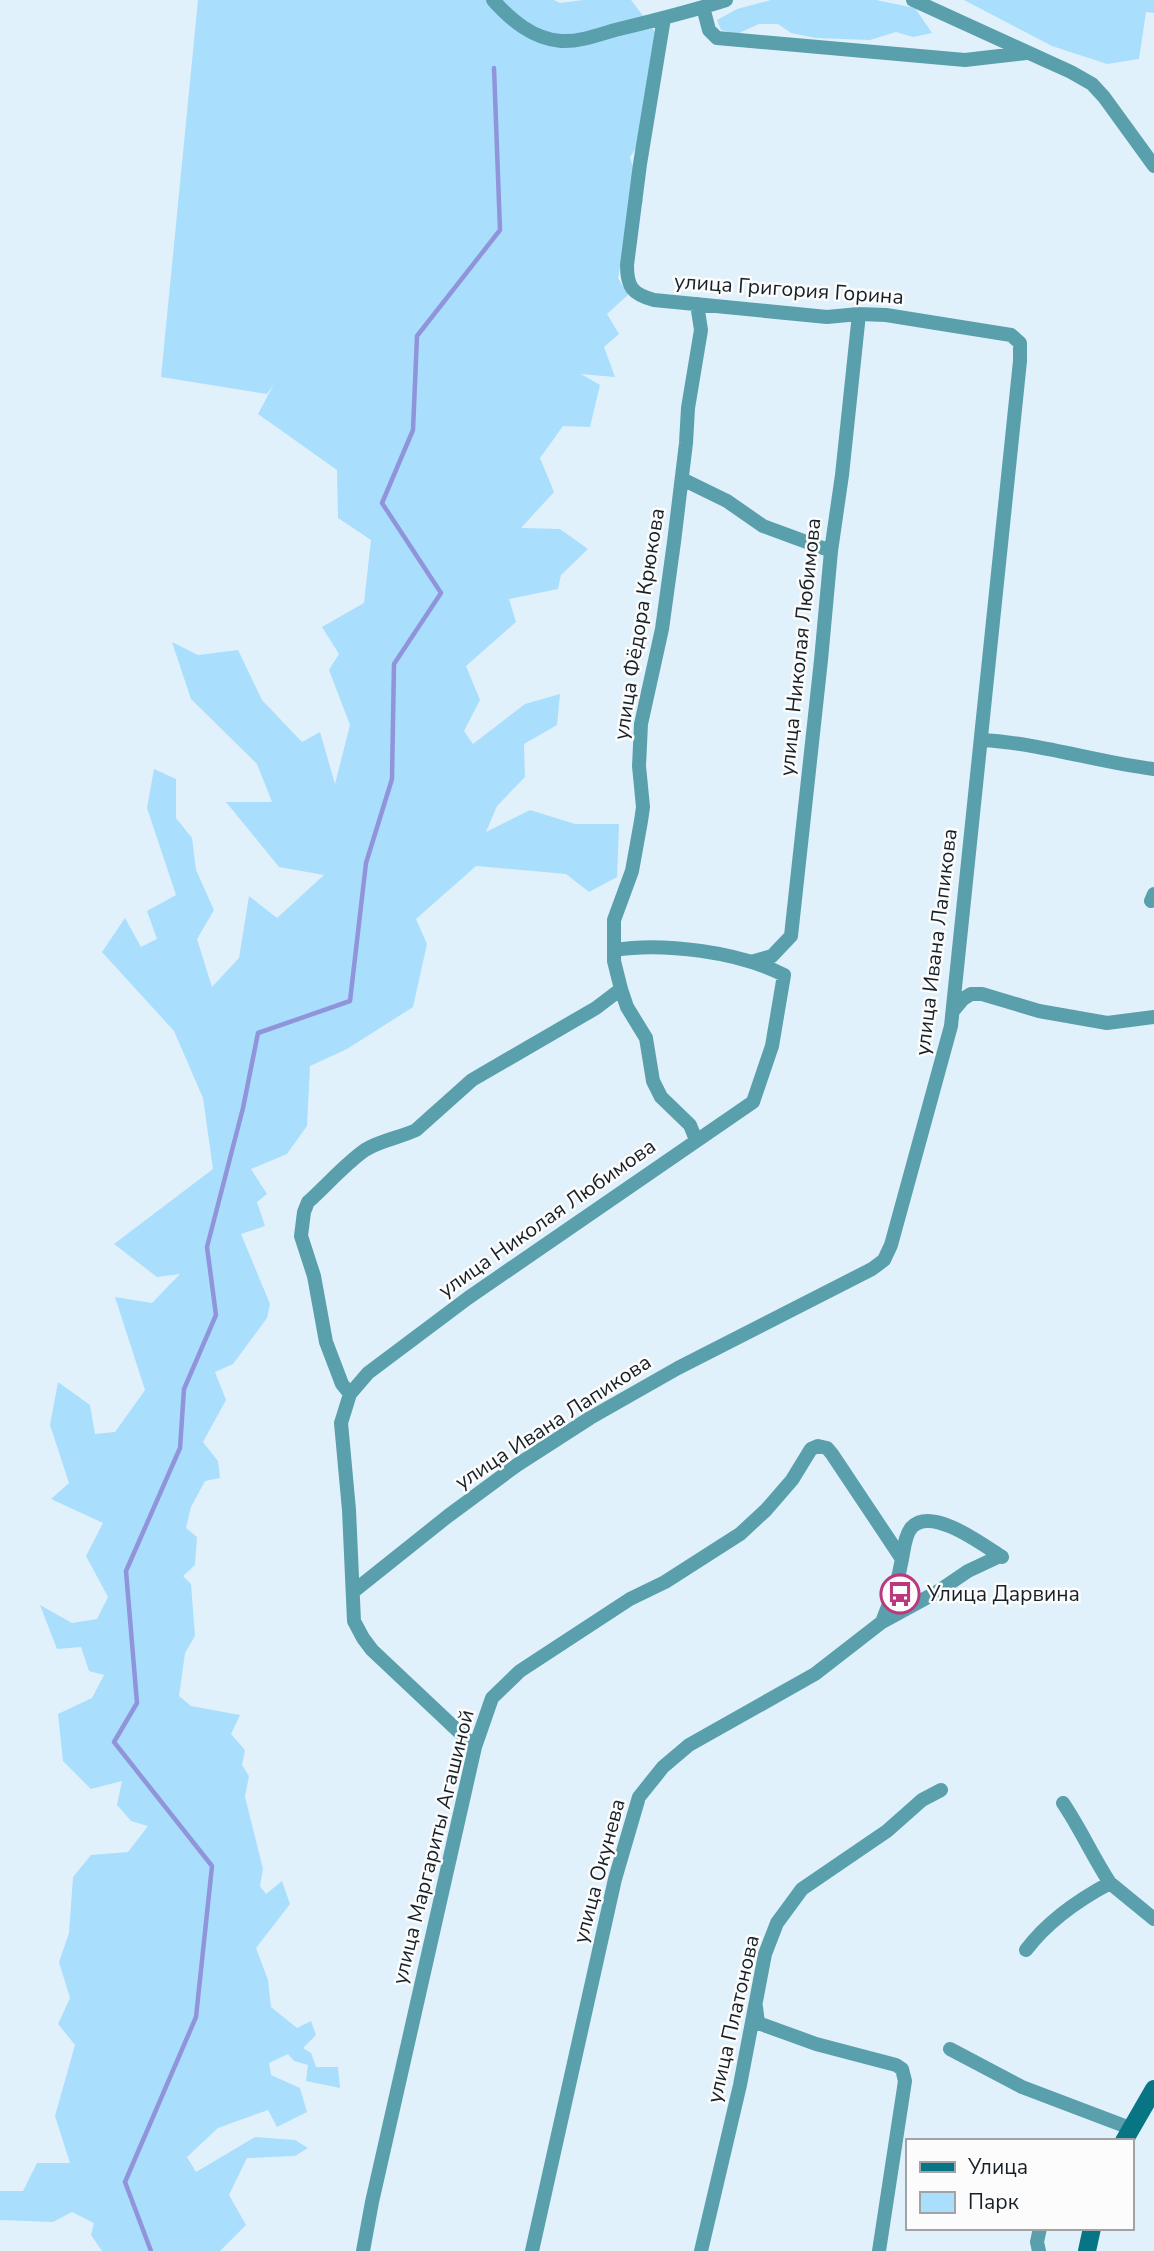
<svg xmlns="http://www.w3.org/2000/svg" width="1154" height="2251" font-family="'Nunito Sans',sans-serif">
<style>
.green{fill:#aadefd}
.lines{fill:none;stroke-linecap:round;stroke-linejoin:round}
.stream{stroke:#9094da;stroke-width:4.5}
.minor{stroke:#5aa0ac;stroke-width:14}
.secondary{stroke:#077584;stroke-width:18}
.labels{text-anchor:middle;dominant-baseline:central;stroke-width:5;stroke-linejoin:round;paint-order:stroke}
.street-label{font-size:21px;fill:#172026;stroke:#fcfcfc}
.poi-label{font-size:21px;fill:#172026;stroke:#fcfcfc;text-anchor:start}
</style>
<rect width="100%" height="100%" fill="#e1f1fb"/>
<path class="green" d="M 198,0 L 554,0 L 560,3 L 583,0 L 631,0 L 666,46 L 646,134 L 630,157 L 643,202 L 629,221 L 618,278 L 628,295 L 607,314 L 619,334 L 604,347 L 615,377 L 581,374 L 600,385 L 590,427 L 563,426 L 540,458 L 554,492 L 521,528 L 560,529 L 588,549 L 561,575 L 558,589 L 509,599 L 516,622 L 466,666 L 480,700 L 464,731 L 473,744 L 525,704 L 560,694 L 557,725 L 524,744 L 525,777 L 497,806 L 486,832 L 530,810 L 575,824 L 619,824 L 617,877 L 589,892 L 566,874 L 476,866 L 416,919 L 427,944 L 413,1007 L 347,1049 L 310,1066 L 307,1126 L 287,1154 L 251,1169 L 267,1194 L 257,1202 L 265,1226 L 241,1234 L 270,1304 L 267,1318 L 233,1364 L 215,1372 L 226,1400 L 203,1442 L 218,1461 L 220,1478 L 205,1481 L 191,1507 L 186,1528 L 197,1537 L 195,1565 L 183,1576 L 191,1584 L 195,1636 L 185,1653 L 179,1696 L 191,1706 L 240,1715 L 231,1734 L 245,1750 L 242,1765 L 249,1776 L 245,1797 L 263,1869 L 260,1886 L 266,1894 L 282,1881 L 290,1904 L 256,1948 L 268,1980 L 271,2007 L 297,2028 L 311,2021 L 316,2035 L 303,2048 L 311,2053 L 316,2067 L 338,2067 L 340,2088 L 306,2081 L 308,2065 L 294,2061 L 288,2054 L 269,2063 L 271,2075 L 300,2088 L 307,2112 L 277,2127 L 268,2110 L 218,2128 L 187,2157 L 196,2172 L 255,2137 L 295,2140 L 308,2148 L 295,2156 L 247,2158 L 229,2195 L 246,2225 L 220,2251 L 102,2251 L 91,2235 L 94,2223 L 72,2212 L 53,2222 L 0,2220 L 0,2191 L 23,2191 L 37,2163 L 70,2163 L 55,2116 L 75,2045 L 58,2024 L 70,1998 L 59,1962 L 69,1933 L 73,1877 L 91,1855 L 128,1852 L 148,1826 L 131,1821 L 117,1805 L 122,1781 L 91,1789 L 63,1761 L 58,1714 L 92,1698 L 104,1675 L 89,1671 L 81,1647 L 57,1649 L 40,1605 L 72,1623 L 97,1619 L 108,1597 L 86,1556 L 103,1523 L 51,1499 L 69,1483 L 50,1425 L 58,1382 L 90,1405 L 95,1434 L 115,1432 L 145,1390 L 115,1297 L 152,1303 L 180,1274 L 157,1277 L 114,1244 L 213,1169 L 203,1098 L 174,1031 L 102,952 L 125,918 L 141,947 L 157,939 L 147,911 L 176,895 L 147,808 L 154,769 L 176,779 L 176,818 L 192,838 L 196,870 L 214,910 L 197,939 L 212,987 L 239,958 L 249,896 L 277,918 L 324,875 L 279,867 L 226,802 L 272,802 L 257,764 L 191,699 L 172,642 L 198,655 L 238,650 L 262,700 L 302,742 L 320,732 L 335,784 L 350,725 L 329,670 L 339,654 L 322,627 L 364,603 L 371,540 L 338,518 L 337,470 L 258,414 L 274,384 L 267,394 L 161,377 Z
M 771,0 L 876,0 L 915,8 L 932,33 L 913,37 L 896,32 L 870,40 L 816,38 L 791,33 L 778,24 L 759,24 L 737,34 L 721,30 L 717,20 L 737,9 Z
M 964,0 L 1154,0 L 1154,13 L 1146,12 L 1139,59 L 1107,64 L 1052,46 Z"/>
<g class="lines">
<path class="stream" d="M 151,2251 L 125,2182 L 196,2017 L 212,1866 L 114,1742 L 137,1703 L 126,1571 L 180,1448 L 184,1389 L 216,1315 L 207,1247 L 243,1108 L 258,1033 L 350,1001 L 366,863 L 392,779 L 394,664 L 441,593 L 382,503 L 413,430 L 417,336 L 500,230 L 494,68"/>
<path class="minor" d="M 493,0 C 511,20 533,39 561,41 C 579,42 598,35 615,30 C 652,21 689,12 726,0
M 913,0 L 1071,72 L 1092,84 L 1104,97 L 1154,166
M 703,7 L 709,30 L 717,38 L 965,60 L 1026,53
M 682,479 L 727,501 L 763,526 L 831,551
M 982,740 C 1040,743 1096,762 1154,769
M 1151,901 L 1154,894
M 751,962 L 772,956 L 791,936 L 821,660 L 831,551 L 842,475 L 859,314
M 953,1011 L 963,999 L 971,994 L 982,994 L 1039,1011 L 1107,1023 L 1154,1017
M 696,1140 L 690,1125 L 661,1097 L 653,1081 L 646,1038 L 627,1007 L 621,989 L 614,961 L 614,920 L 632,871 L 641,821 L 643,807 L 639,766 L 641,724 L 662,629 L 674,542 L 686,443 L 688,408 L 701,330 L 697,304
M 350,1394 L 342,1384 L 326,1342 L 314,1276 L 301,1236 L 304,1212 L 308,1202 C 326,1186 345,1164 365,1150 C 381,1140 399,1138 416,1130 L 472,1080 L 596,1008 L 621,989
M 902,1559 C 904,1549 905,1534 912,1527 C 932,1506 983,1545 1002,1557
M 354,1591 L 448,1516 L 517,1465 L 590,1418 L 678,1368 L 872,1269 L 884,1260 L 891,1245 L 951,1026 L 1020,361 L 1020,343 L 1011,335 L 886,315 L 859,314 L 827,317 L 654,300 C 632,294 627,287 627,265 L 640,164 L 664,18
M 475,1747 L 372,1650 L 363,1638 L 354,1621 L 349,1510 L 341,1423 L 350,1394 L 368,1373 L 468,1298 L 753,1102 L 772,1046 L 784,975 C 739,952 664,942 614,950
M 1063,1803 C 1080,1828 1093,1857 1110,1883
M 1026,1950 C 1048,1921 1078,1900 1110,1883 L 1154,1919
M 756,2007 L 758,2023 L 816,2044 L 896,2065 L 902,2069 L 905,2081 L 879,2251
M 950,2049 L 1022,2087 L 1130,2128
M 363,2251 L 372,2202 L 475,1747 L 492,1698 L 520,1671 L 630,1599 L 665,1582 L 740,1534 L 766,1510 L 792,1480 L 811,1449 L 818,1446 L 827,1448 L 832,1454 L 902,1559 L 897,1583 L 882,1622
M 532,2251 L 615,1879 L 639,1797 L 663,1767 L 689,1745 L 815,1674 L 882,1622 L 937,1592 L 968,1571 L 1000,1556
M 701,2251 L 740,2085 L 765,1954 L 777,1923 L 802,1889 L 887,1831 L 922,1800 L 941,1790
M 1039,2251 L 1037,2242 L 1040,2228"/>
<path class="secondary" d="M 1124,2141 L 1154,2089
M 1087,2251 L 1092,2228"/>
</g>
<defs>
<g id="bus-ring" transform="scale(2.0125)"><circle r="9.5" fill="#fcfcfc" stroke="#bb377e" stroke-width="1.5"/><path d="M-5-6H5V4H4V6H2V4H-2V6H-4V4H-5ZM-3.5-4V0h7V-4ZM-3.5 1.2v1.5H-2V1.2ZM2 1.2v1.5H3.5V1.2Z" fill="#bb377e"/></g>
</defs>
<g fill-rule="evenodd">
<use href="#bus-ring" x="900" y="1594"/>
</g>
<g class="labels">
<g class="street-label">
<text transform="translate(789 289) rotate(4)">улица Григория Горина</text>
<text transform="translate(639 624) rotate(-81)">улица Фёдора Крюкова</text>
<text transform="translate(800 647) rotate(-84)">улица Николая Любимова</text>
<text transform="translate(936 942) rotate(-83)">улица Ивана Лапикова</text>
<text transform="translate(547 1218) rotate(-35)">улица Николая Любимова</text>
<text transform="translate(553 1422) rotate(-33)">улица Ивана Лапикова</text>
<text transform="translate(433 1847) rotate(-76)">улица Маргариты Агашиной</text>
<text transform="translate(599 1871) rotate(-75)">улица Окунева</text>
<text transform="translate(733 2019) rotate(-77)">улица Платонова</text>
</g>
<g class="poi-label">
<text x="927" y="1594">Улица Дарвина</text>
</g>
</g>
<rect x="906" y="2139" width="228" height="91" fill="#fcfcfc" stroke="#a0a4a6" stroke-width="2"/>
<rect x="920" y="2162" width="35" height="10" fill="#077584" stroke="#a0a4a6" stroke-width="2"/>
<text x="968" y="2174" font-size="21" fill="#172026">Улица</text>
<rect x="920" y="2192" width="35" height="21" fill="#aadefd" stroke="#a0a4a6" stroke-width="2"/>
<text x="968" y="2209" font-size="21" fill="#172026">Парк</text>
</svg>
